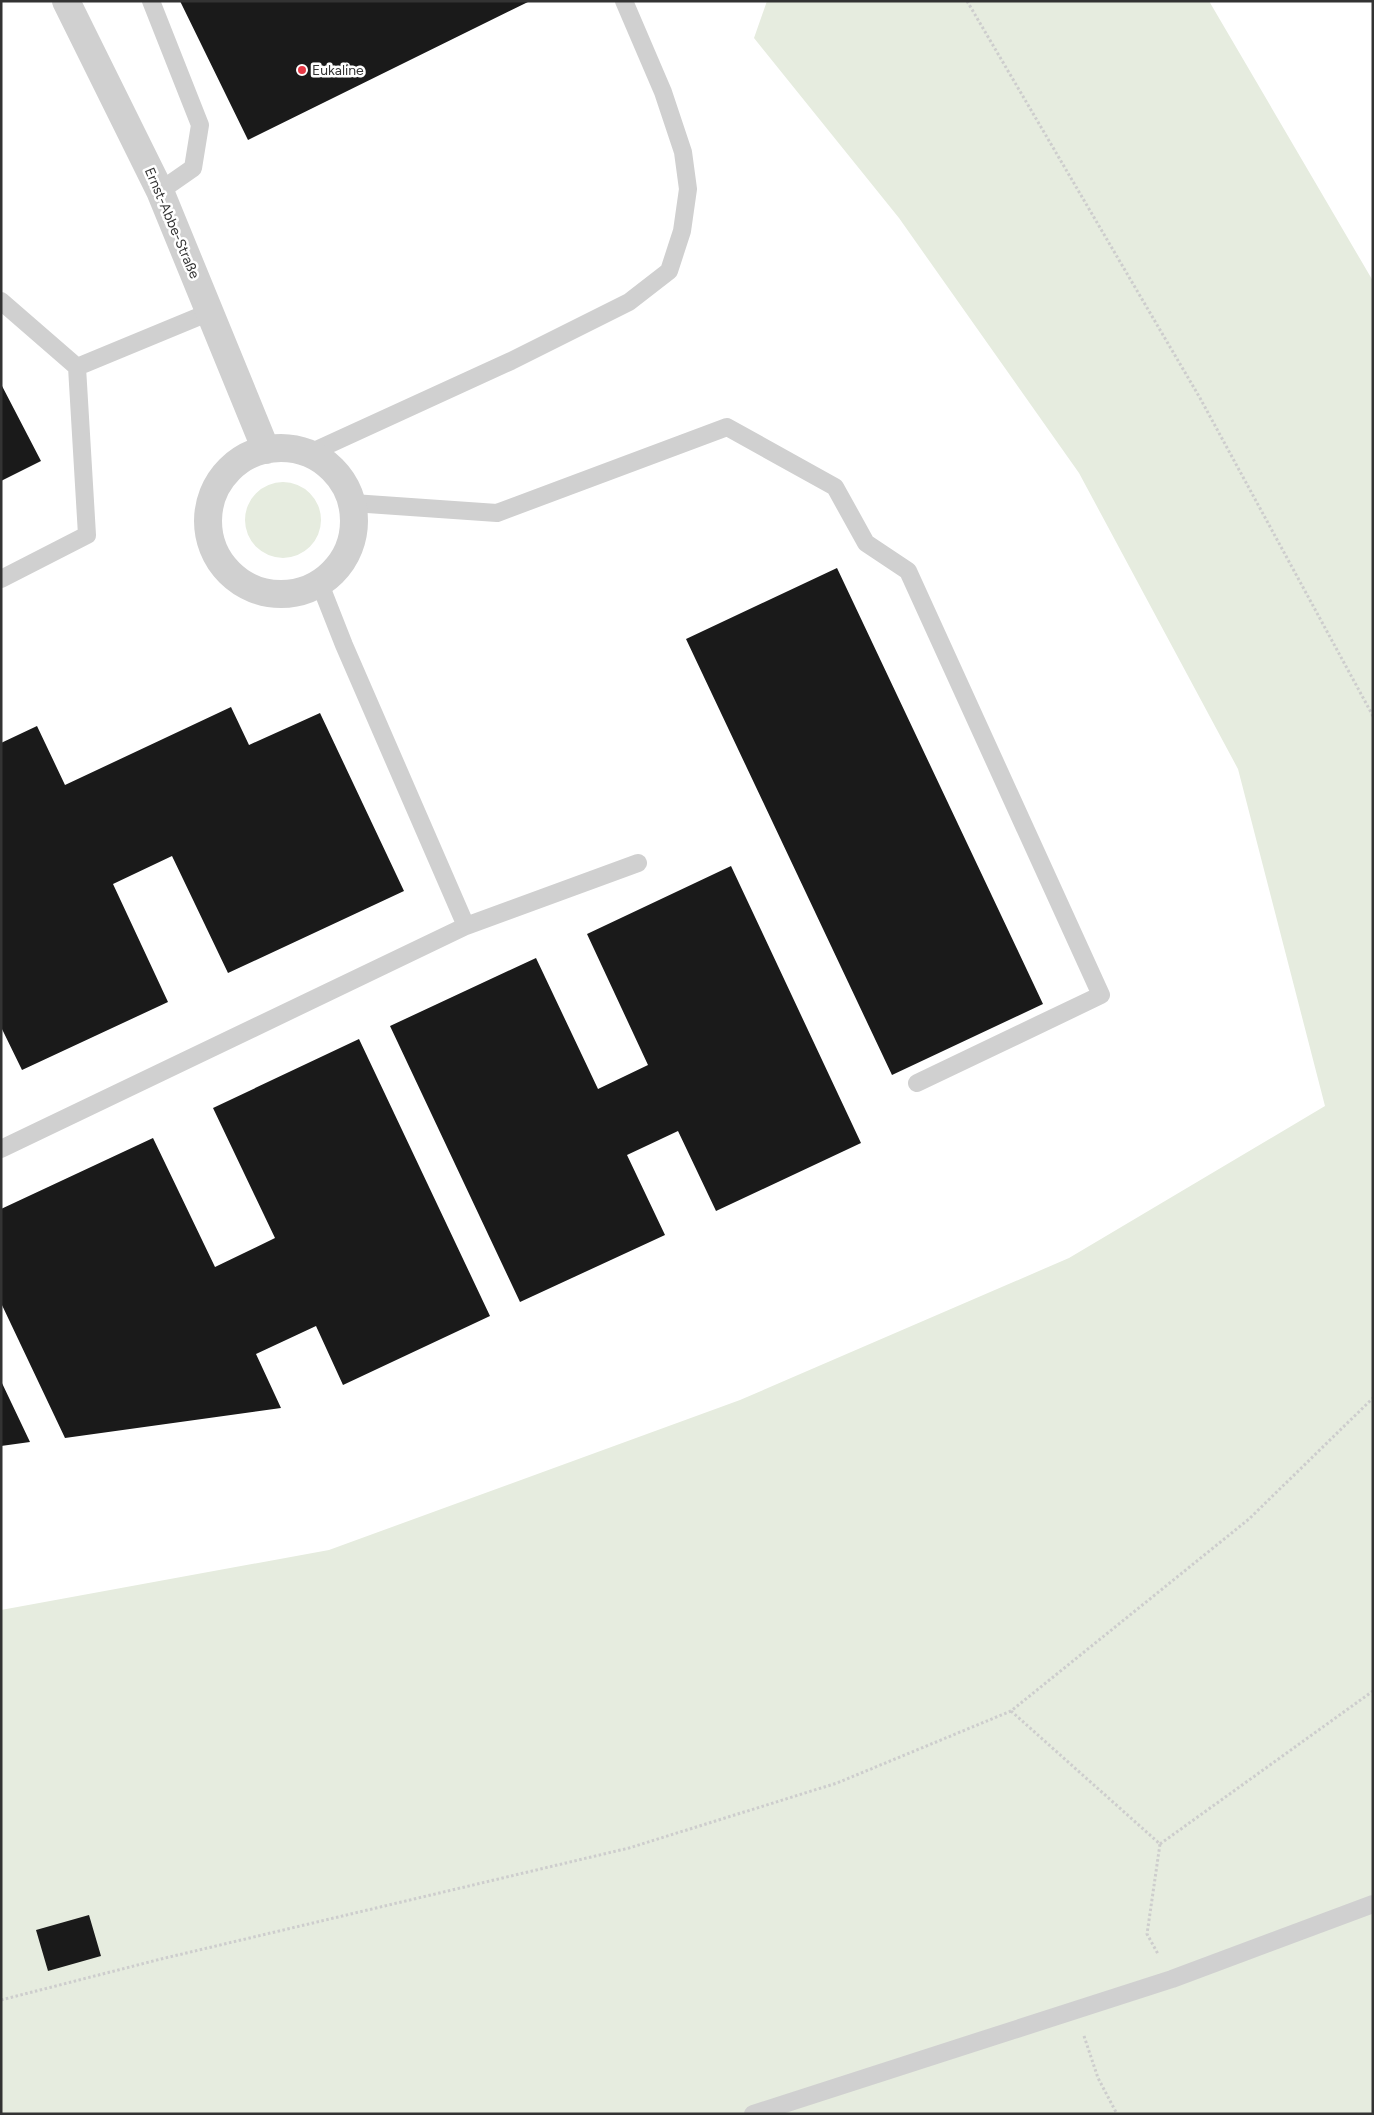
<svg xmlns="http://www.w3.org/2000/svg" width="1374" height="2115" font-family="Figtree,sans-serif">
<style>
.green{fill:#e6ecdf}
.building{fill:#1a1a1a}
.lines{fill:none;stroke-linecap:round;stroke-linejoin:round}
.path{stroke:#cdcdcd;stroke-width:3;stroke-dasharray:2.5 2.5;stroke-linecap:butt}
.lane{stroke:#d0d0d0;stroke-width:18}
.street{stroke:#d0d0d0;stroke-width:28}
.poi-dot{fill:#e63946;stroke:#fff;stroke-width:2}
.labels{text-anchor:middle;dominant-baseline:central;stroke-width:5;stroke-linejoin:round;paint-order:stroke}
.poi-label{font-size:14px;fill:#333;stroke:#fff;text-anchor:start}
.street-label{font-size:14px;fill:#333;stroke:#fff}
</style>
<rect width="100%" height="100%" fill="#fff"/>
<path class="green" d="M 767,1 L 1209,1 L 1373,281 L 1373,2114 L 1,2114 L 1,1610 L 329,1550 L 740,1400 L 1069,1258 L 1325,1106 L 1238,769 L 1079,473 L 899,218 L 754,38 Z
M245 520a38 38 0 1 1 76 0a38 38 0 1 1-76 0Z"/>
<path class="building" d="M 180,1 L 530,1 L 248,140 Z
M 1,384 L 41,461 L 1,481 Z
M 837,568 L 1043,1004 L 892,1075 L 686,639 Z
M 231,707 L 249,745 L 320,713 L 404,891 L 228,973 L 172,856 L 113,884 L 168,1002 L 22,1070 L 1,1027 L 1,743 L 37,726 L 65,785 Z
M 731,866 L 861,1143 L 716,1211 L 678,1131 L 627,1155 L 665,1235 L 520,1302 L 390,1026 L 536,958 L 598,1089 L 648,1065 L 587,934 Z
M 359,1039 L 490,1316 L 343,1385 L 316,1326 L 256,1354 L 281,1408 L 65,1438 L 1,1303 L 1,1209 L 153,1138 L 215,1267 L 275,1238 L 213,1108 Z
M 1,1381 L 30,1442 L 1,1446 Z
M 89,1915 L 101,1956 L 48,1971 L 36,1930 Z"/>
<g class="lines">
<path class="path" d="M 967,1 L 1200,398 L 1373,716
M 1011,1711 L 1160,1844 L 1147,1934 L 1158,1954
M 1160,1844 L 1373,1691
M 1,2000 L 161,1959 L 629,1848 L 837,1783 L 1011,1711 L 1249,1519 L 1373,1398
M 1084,2036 L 1098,2078 L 1117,2114"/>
<path class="lane" d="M 151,1 L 200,125 L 193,168 L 160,191
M 1,301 L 77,367
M 310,453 L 511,361 L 629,302 L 669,271 L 682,231 L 688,189 L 683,152 L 663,92 L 624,1
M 353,503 L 497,513 L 727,427 L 835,487 L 866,543 L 908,571 L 1101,995 L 917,1083
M 1,579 L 87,535 L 77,367 L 210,312
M 320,584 L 344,645 L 466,926 L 638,863
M 1,1149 L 466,926
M 753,2114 L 1172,1979 L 1373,1904"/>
<path class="street" d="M 66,1 L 160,191 L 266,450
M208 521a73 73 0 1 1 146 0a73 73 0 1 1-146 0Z"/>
</g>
<circle class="poi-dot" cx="302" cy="70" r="5"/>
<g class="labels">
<g class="poi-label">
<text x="312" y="70">Eukaline</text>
</g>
<g class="street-label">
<text transform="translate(172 223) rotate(67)">Ernst-Abbe-Straße</text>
</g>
</g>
<rect width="1374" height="2115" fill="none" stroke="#333333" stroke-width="5"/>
</svg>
